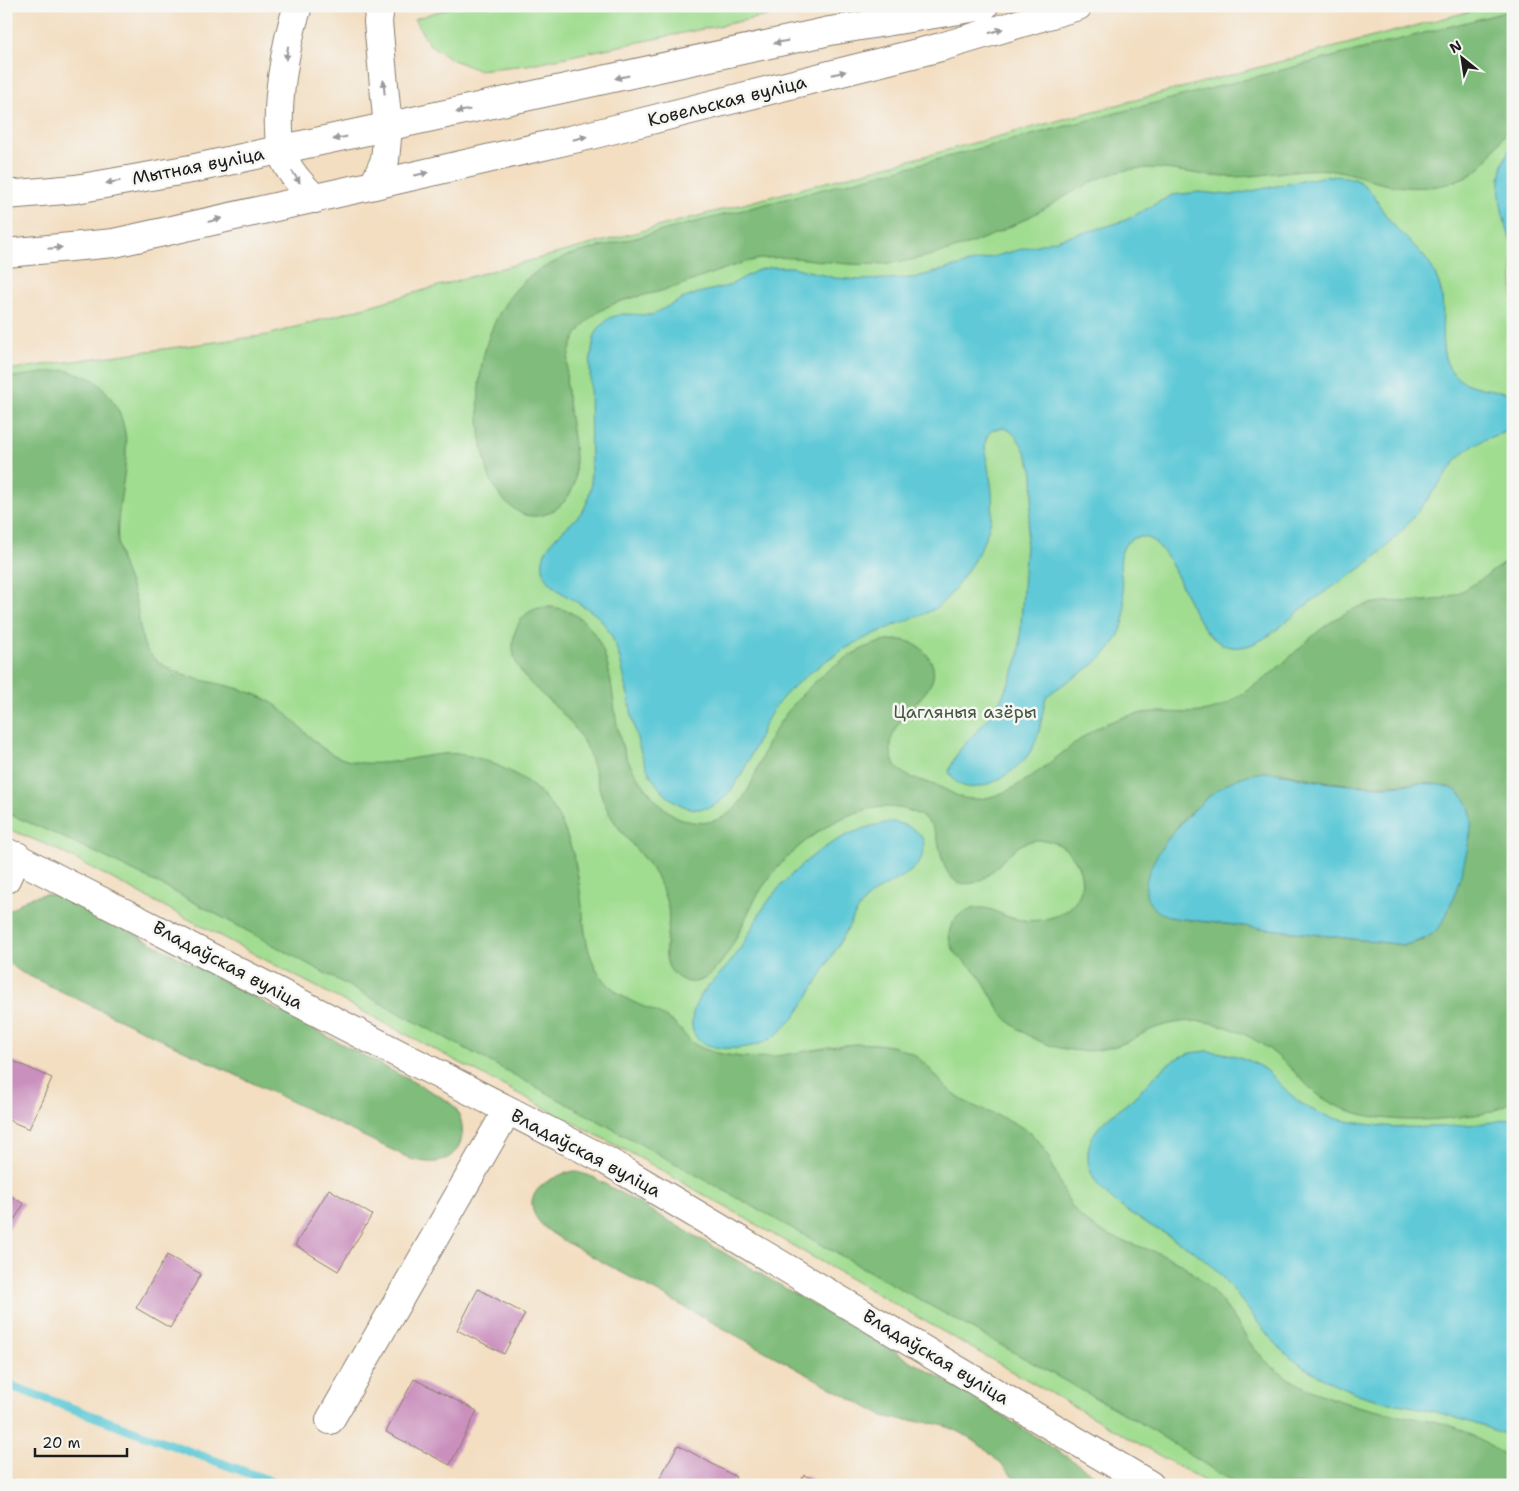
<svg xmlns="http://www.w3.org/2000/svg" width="1519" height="1491" font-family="'Shantell Sans',sans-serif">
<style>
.green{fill:#a1dd91;stroke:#5e7c56}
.forest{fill:#80bc7b;stroke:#4e6c4c;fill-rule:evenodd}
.water{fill:#5ec9d7;stroke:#3d727a}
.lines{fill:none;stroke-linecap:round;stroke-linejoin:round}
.stream{stroke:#5ec9d7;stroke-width:9}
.building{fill:#ca8fbd}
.minor-casing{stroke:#887d6e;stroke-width:30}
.secondary-casing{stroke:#887d6e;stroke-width:30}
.trunk-casing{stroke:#887d6e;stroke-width:30}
.minor{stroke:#fff;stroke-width:28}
.secondary{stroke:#fff;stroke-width:28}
.trunk{stroke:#fff;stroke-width:28}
.oneway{fill:#999}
.labels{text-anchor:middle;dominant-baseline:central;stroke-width:5;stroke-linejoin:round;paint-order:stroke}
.street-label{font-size:18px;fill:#1c1c1c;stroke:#f6f6f2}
.park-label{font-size:18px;fill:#44563f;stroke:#f6f6f2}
</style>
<rect width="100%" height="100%" fill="#f6f6f2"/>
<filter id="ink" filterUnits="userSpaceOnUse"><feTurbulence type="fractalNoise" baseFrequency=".02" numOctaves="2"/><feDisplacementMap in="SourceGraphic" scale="10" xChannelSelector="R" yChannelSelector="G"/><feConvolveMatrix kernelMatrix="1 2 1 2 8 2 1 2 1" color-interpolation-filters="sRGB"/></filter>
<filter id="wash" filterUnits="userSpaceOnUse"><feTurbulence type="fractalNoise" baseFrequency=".0096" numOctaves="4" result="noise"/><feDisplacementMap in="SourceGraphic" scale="20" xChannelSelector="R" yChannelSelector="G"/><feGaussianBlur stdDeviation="1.12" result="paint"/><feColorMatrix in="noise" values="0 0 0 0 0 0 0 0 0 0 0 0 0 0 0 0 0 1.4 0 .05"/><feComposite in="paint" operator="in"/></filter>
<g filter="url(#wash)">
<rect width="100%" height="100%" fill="#f3dec1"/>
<path class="green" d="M 456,6 L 835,6 L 771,15 L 527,65 L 478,70 L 451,59 L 429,44 L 414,19 Z
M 1490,6 L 1513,6 L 1513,1485 L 1211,1485 L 638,1157 L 54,848 L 6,828 L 6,370 L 268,335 L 491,271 Z"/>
<path class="forest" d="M 1513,10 L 1513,126 C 1495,142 1489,166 1467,177 C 1440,190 1405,190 1376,182 C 1361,177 1348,172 1332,170 C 1299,167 1265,177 1232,177 C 1190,177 1161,161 1118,172 C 1091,179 1067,196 1042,210 C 1008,229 974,245 936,254 C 904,263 870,267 837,263 C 811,260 786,255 760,259 C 727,265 697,281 665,290 C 640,297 614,299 593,316 C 543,357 580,426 575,478 C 573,500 549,521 526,515 C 521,514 517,511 513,508 C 503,502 494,489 490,478 C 470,416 473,330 523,282 C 536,270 553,263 569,255 Z
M 65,370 C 74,373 86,375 94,380 C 102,385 109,395 114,403 C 141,445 114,496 118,544 C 120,568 135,588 138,612 C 142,641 141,655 172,670 C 203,685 239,683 269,701 C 299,718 315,754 351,761 C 382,768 411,757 442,754 C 468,751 497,764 520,777 C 560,801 574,845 580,890 C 586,930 582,965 617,992 C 633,1005 655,1009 671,1021 C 680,1027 685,1037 693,1043 C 705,1052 727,1055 742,1057 C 796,1062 865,1026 914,1055 C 931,1066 941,1086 959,1098 C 984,1114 1019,1118 1039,1142 C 1056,1163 1060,1194 1078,1214 C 1107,1245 1154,1244 1187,1268 C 1206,1282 1223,1302 1236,1321 C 1245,1336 1254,1350 1267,1362 C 1298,1391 1347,1405 1389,1413 C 1409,1418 1430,1419 1449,1425 C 1472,1432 1490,1449 1513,1458 L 1513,1485 L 1237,1485 L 1144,1425 C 887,1282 631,1136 371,998 C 251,934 132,864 6,813 L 6,378 Z
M 1513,558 L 1513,1101 C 1505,1104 1498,1109 1490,1112 C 1483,1114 1474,1115 1466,1116 C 1419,1123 1357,1124 1317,1094 C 1305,1085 1297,1073 1285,1063 C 1265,1043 1239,1029 1212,1023 C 1195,1019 1170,1022 1153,1029 C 1144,1032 1136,1038 1127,1042 C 1086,1059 1045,1051 1011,1023 C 995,1010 989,985 974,970 C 968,963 958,958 953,949 C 942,930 956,910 978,908 C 988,907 997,912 1006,916 C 1024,923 1046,922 1064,912 C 1099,891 1077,839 1039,840 C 1008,841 999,875 974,883 C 970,884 964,883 959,884 C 928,861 952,828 913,812 C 861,791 795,842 767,881 C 760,891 754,900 749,911 C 739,932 709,1007 674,974 C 657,958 672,928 668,908 C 668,904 662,890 661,886 C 650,861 629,844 614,821 C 600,801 598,779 590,757 C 584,739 572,723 559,710 C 537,688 507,671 514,636 C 523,594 573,602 593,632 C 615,663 611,707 621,742 C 626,761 637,777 649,792 C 659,805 669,814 684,820 C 700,825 715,823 728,814 C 750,798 756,769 767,745 C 786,703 846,642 896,640 C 907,639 919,645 926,653 C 956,693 887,707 891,751 C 892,760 894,766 901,771 C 909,779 922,780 932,784 C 943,787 953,795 964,798 C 1012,808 1063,745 1103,725 C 1121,717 1139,712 1158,712 C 1177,712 1197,715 1215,709 C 1227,705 1235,698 1245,692 C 1254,685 1264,680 1273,672 C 1297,652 1316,629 1344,614 C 1381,593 1408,607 1444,598 C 1471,591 1489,571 1513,558 ZM 1280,772 C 1325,784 1371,788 1417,783 L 1471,832 L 1463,863 L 1424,940 L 1404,945 L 1175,918 L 1168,839 L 1184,818 L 1211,795 Z
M 44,894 L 65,897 L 436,1094 C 442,1098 451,1102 455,1108 C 469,1128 463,1157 437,1162 C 430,1163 420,1161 413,1160 L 21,972 L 6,961 L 6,913 L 26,899 Z
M 574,1171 L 593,1177 L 973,1397 L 1111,1485 L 1021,1485 C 996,1459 973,1432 937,1424 C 919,1420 901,1421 883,1416 L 566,1242 C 555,1235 543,1229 536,1217 C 520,1191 554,1175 574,1171 Z"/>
<path class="water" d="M 1513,144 L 1513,245 C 1500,213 1491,175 1513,144 Z
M 1327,176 C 1338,176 1350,176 1360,182 C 1374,191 1378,206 1388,218 C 1407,244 1430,252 1440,287 C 1448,314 1434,350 1453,373 C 1466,390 1493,388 1513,394 L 1513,430 C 1497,434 1481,440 1468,449 C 1456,458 1448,473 1439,484 C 1421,508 1402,533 1380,553 C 1359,572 1335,584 1312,601 C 1298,611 1285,624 1271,634 C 1185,694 1189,533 1138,537 C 1129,538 1122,547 1121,555 C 1117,580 1131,605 1121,630 C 1108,664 1072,675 1046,697 C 1041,717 1041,738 1028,755 C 1012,776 965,806 949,772 C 957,746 972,739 987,719 C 1002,700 1012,679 1019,656 C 1022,615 1023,574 1027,533 C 1029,513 1035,495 1033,474 C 1031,462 1017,427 1001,428 C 977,430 987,458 989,472 C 992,486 994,505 991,519 C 987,538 977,557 966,572 C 958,585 948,599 936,608 C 925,615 910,619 898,624 C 868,636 840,649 815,669 C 797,683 781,696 770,715 C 751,746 733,828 681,805 C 639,785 635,726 626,686 C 621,663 617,639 601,620 C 585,601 538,591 543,560 C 547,536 576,525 586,505 C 588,500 589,493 591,488 L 590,363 L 594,337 L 599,328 L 609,318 L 622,314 L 651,315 L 682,299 L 698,293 L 728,286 L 758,270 L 772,267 L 793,267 L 835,278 L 860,280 L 913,278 L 1108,226 L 1126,220 L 1172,195 L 1199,192 L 1231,195 Z
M 1263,772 C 1281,772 1295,777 1312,780 C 1336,784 1363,787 1387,786 C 1410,785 1433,779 1455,790 C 1464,796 1469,803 1471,814 C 1475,834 1453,909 1440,926 C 1431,938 1418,942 1404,945 L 1175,918 C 1097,900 1196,799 1230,782 C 1241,776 1252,774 1263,772 Z
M 893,822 C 909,825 929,833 923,853 C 917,878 882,882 866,900 C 856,911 849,926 842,939 C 826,965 812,992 795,1017 C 785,1027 775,1038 762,1043 C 742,1051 688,1055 692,1020 C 694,993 718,979 733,959 C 745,944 752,926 762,910 C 792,866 839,828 893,822 Z
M 1207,1051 C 1227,1053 1247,1057 1264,1069 C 1279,1081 1290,1097 1307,1107 C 1352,1134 1461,1130 1513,1118 L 1513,1437 C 1482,1426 1451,1415 1419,1408 C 1406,1405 1392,1404 1378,1400 C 1356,1395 1329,1382 1309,1370 C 1259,1342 1241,1285 1195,1252 C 1166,1231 1096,1204 1089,1166 C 1083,1140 1101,1121 1121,1108 C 1144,1092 1160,1063 1188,1054 C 1193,1052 1201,1052 1207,1051 Z"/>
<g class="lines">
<path class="stream" d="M 6,1384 L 281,1485"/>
</g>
<g id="blocks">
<path class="building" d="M 6,1058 L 52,1078 L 29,1129 L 6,1119 Z
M 329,1189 L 372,1215 L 338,1271 L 295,1245 Z
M 6,1193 L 24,1204 L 6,1233 Z
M 167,1255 L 201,1274 L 170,1328 L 136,1308 Z
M 478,1289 L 525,1314 L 504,1354 L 457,1330 Z
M 414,1379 L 477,1411 L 450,1465 L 386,1432 Z
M 678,1445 L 736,1477 L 732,1485 L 656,1485 Z
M 804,1475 L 823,1485 L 799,1485 Z"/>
</g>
</g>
<g filter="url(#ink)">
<use href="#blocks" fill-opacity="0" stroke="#887d6e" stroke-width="1"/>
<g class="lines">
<g class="minor-casing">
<path id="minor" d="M 6,852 L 607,1161 L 1150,1485
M 6,879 L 17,856
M 330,1420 L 507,1111"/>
</g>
<g class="secondary-casing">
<path id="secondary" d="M 298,6 C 285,44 274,110 281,149 C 285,169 302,185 315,199
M 374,185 L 385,160 L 388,128 L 378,22 L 380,6"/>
</g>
<g class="trunk-casing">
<path id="trunk" d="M 6,195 L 76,189 L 191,169 L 830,31 L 984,6
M 6,253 L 114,243 L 374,185 L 591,135 L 941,47 L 1078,6"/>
</g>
<use href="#minor" class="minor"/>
<use href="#secondary" class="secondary"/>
<use href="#trunk" class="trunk"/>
</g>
<defs><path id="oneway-solid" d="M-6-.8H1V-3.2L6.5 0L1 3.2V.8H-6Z" transform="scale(1.25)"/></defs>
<g class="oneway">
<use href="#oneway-solid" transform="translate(996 31) rotate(-17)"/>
<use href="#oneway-solid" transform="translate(781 42) rotate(168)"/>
<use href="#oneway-solid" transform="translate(287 53) rotate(99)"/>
<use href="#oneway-solid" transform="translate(839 73) rotate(-14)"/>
<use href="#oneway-solid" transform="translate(622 77) rotate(168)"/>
<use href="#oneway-solid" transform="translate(384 87) rotate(-95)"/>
<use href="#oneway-solid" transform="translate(463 111) rotate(168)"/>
<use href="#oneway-solid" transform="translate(340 138) rotate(168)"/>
<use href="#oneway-solid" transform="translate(580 138) rotate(-13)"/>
<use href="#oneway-solid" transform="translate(421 174) rotate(-13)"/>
<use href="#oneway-solid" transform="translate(296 177) rotate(56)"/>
<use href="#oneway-solid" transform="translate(113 182) rotate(170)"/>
<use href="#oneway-solid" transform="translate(215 220) rotate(-15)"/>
<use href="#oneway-solid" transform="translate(55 248) rotate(-5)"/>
</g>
</g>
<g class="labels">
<g class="street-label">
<text transform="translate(727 101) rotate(-14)">Ковельская вуліца</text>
<text transform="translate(198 166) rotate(-11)">Мытная вуліца</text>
<text transform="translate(228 965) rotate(28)">Владаўская вуліца</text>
<text transform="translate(586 1153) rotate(28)">Владаўская вуліца</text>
<text transform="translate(936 1357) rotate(31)">Владаўская вуліца</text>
</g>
<g class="park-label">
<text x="965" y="712">Цагляныя азёры</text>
</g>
</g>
<rect width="1519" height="1491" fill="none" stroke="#f6f6f2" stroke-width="25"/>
<g transform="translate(1462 58) rotate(330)" stroke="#f6f6f2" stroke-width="4" paint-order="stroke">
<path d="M0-4L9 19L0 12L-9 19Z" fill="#1c1c1c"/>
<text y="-8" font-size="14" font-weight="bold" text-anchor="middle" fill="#1c1c1c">N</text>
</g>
<path d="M35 1448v8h92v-8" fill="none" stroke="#1c1c1c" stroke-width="2.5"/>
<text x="42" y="1448" font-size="15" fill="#1c1c1c" stroke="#f6f6f2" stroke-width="4" paint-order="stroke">20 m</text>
</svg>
